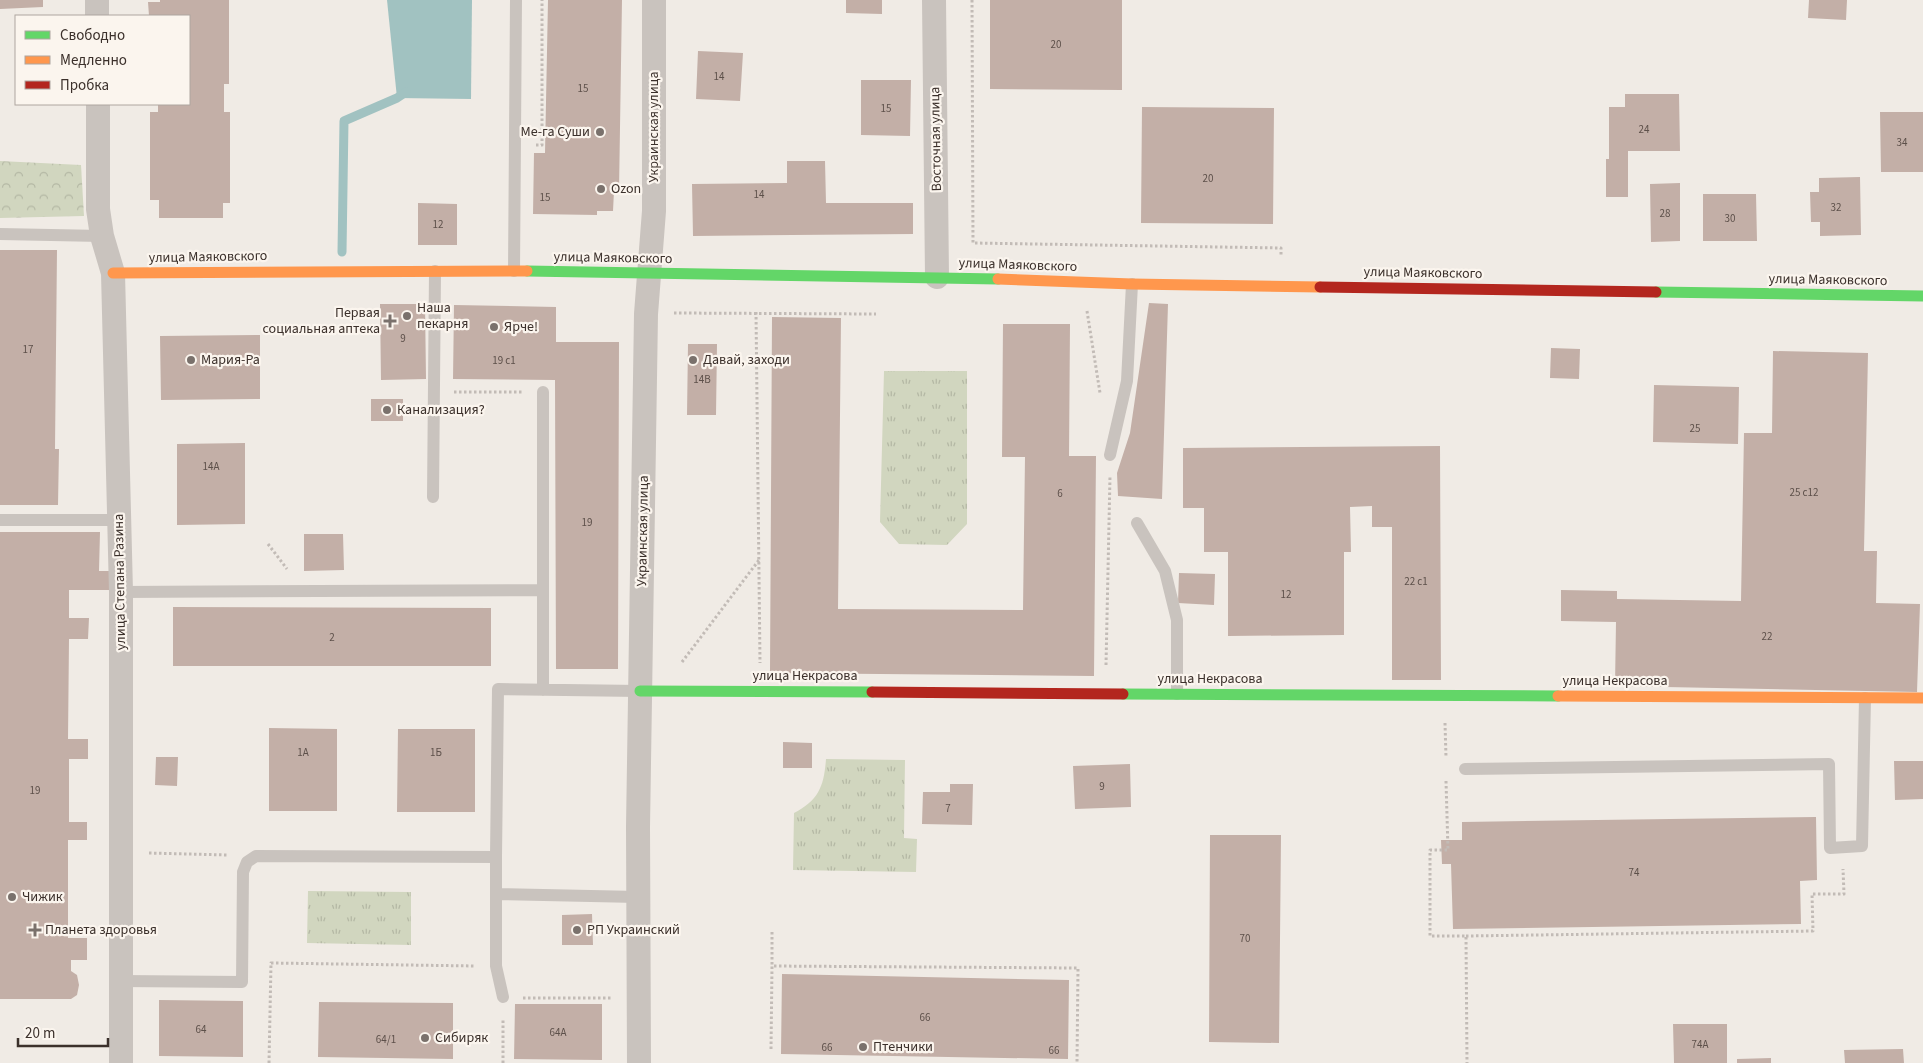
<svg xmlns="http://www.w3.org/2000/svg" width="1923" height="1063" font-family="'Source Sans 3',sans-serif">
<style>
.forest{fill:url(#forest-crowns)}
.park{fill:url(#park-tufts)}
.water{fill:#a1c2c1}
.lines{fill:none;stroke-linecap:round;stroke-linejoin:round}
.stream{stroke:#a1c2c1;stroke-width:9}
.building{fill:#c3afa7}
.path{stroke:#c2bbb6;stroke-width:3;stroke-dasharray:2.5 2.5;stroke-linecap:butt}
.lane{stroke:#c9c3be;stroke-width:12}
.street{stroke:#c9c3be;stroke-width:24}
.fast{stroke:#63d668;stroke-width:11}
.slow{stroke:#ff974d;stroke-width:11}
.jam{stroke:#b3261e;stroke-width:11}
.poi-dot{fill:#7a716c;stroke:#fbf5ee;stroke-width:2}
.labels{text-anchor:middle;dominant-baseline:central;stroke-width:4.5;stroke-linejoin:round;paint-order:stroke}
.number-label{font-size:11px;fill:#5d504a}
.street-label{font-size:14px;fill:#3b302b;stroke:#fbf5ee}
.poi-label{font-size:14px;fill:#3b302b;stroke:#fbf5ee;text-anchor:start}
</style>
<defs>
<pattern id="forest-crowns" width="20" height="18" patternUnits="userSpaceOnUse" patternTransform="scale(1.25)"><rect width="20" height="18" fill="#d1d6bf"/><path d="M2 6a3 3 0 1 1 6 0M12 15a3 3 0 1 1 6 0" fill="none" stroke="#b4b8a4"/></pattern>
<pattern id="park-tufts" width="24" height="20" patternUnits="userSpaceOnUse" patternTransform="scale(1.25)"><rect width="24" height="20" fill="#d1d6bf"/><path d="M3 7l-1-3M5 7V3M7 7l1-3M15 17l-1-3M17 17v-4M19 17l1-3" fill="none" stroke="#b4b8a4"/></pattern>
</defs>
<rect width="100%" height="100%" fill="#f0ebe5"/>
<path class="forest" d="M 0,161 L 81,165 L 84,216 L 0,218 Z"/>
<path class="park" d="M 884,371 L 967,371 L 967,524 L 947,545 L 899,544 L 880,522 Z
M 826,759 L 905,760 L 904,838 L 917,839 L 916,872 L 793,870 L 794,813 C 819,800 824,786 826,759 Z
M 308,891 L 411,892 L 411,945 L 307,943 Z"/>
<path class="water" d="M 387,0 L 472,0 L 471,99 L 397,98 Z"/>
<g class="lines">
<path class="stream" d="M 342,252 L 344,121 L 397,98 L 406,92"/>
</g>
<path class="building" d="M 0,0 L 43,0 L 43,7 L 0,9 Z
M 160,0 L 229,0 L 229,84 L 224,84 L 224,112 L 230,112 L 230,203 L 223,203 L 223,218 L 159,218 L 159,200 L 150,200 L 150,112 L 158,112 L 158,104 L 189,104 L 189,16 L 149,16 L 148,2 L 160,2 Z
M 548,0 L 622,0 L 619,191 L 614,191 L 613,211 L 597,211 L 597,215 L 533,214 L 534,153 L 545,153 Z
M 846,0 L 882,0 L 882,14 L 846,13 Z
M 990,0 L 1122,0 L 1122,90 L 990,89 Z
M 1809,0 L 1847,0 L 1846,20 L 1808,18 Z
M 698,51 L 743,53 L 740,101 L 696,99 Z
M 861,80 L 911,80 L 910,136 L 861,135 Z
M 1625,94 L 1679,94 L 1680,151 L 1628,151 L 1628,197 L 1606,197 L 1606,159 L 1609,159 L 1609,107 L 1625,107 Z
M 1142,107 L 1274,108 L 1273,224 L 1141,223 Z
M 1880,112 L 1923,112 L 1923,172 L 1881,172 Z
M 787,161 L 825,161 L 826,203 L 913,203 L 913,234 L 693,236 L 692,184 L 787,183 Z
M 1860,177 L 1861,235 L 1820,236 L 1820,222 L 1811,222 L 1810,192 L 1819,192 L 1819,178 Z
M 1680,183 L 1680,241 L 1651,242 L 1650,184 Z
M 1703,194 L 1756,194 L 1757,241 L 1703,241 Z
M 418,203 L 457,204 L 457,245 L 418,245 Z
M 0,250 L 57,250 L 55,449 L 59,449 L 58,505 L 0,505 Z
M 1149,303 L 1168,304 L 1162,499 L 1118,496 L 1117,473 L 1130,433 Z
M 380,304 L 425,304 L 426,379 L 381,380 Z
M 454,305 L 556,307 L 556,342 L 619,342 L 618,669 L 556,669 L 555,380 L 453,379 Z
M 772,317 L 841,318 L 838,609 L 1023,610 L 1025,457 L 1002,457 L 1003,324 L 1070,324 L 1069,456 L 1096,456 L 1094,676 L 770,673 Z
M 260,335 L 260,399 L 161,400 L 160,336 Z
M 688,344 L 717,344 L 716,415 L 687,415 Z
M 1551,348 L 1580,349 L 1579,379 L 1550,378 Z
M 1773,351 L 1868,353 L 1864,551 L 1877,551 L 1876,603 L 1920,604 L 1917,692 L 1615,686 L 1616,622 L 1561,621 L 1561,590 L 1617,591 L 1617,599 L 1741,601 L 1744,433 L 1772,433 Z
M 1654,385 L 1739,387 L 1738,444 L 1653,442 Z
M 371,399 L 403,399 L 403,421 L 371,421 Z
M 245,443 L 245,524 L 177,525 L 177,444 Z
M 1440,446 L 1441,680 L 1392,680 L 1392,527 L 1372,527 L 1372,506 L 1350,507 L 1351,552 L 1344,552 L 1344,635 L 1228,636 L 1228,552 L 1204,552 L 1204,508 L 1183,508 L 1183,448 Z
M 0,532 L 100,532 L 99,571 L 111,571 L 111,590 L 69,590 L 69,618 L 89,618 L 88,639 L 69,639 L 68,739 L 88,739 L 88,759 L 69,759 L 69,822 L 87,822 L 87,840 L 68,840 L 68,938 L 87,938 L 87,960 L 71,960 L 71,971 L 77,975 L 79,985 L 77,995 L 71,999 L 0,999 Z
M 304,534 L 343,534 L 344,570 L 304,571 Z
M 1179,573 L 1215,574 L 1214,605 L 1178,603 Z
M 173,607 L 491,608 L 491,666 L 173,666 Z
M 269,728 L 337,729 L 337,811 L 269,811 Z
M 398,729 L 475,729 L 475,812 L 397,812 Z
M 783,742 L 812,743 L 812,768 L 783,768 Z
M 156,757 L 178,757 L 177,786 L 155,785 Z
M 1894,761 L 1923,761 L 1923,799 L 1895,800 Z
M 1130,764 L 1131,807 L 1075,809 L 1073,766 Z
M 950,784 L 973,784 L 972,825 L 922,824 L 923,792 L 950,792 Z
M 1816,817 L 1817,880 L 1800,881 L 1801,924 L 1453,929 L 1451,864 L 1442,864 L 1441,840 L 1462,840 L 1462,822 Z
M 1210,835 L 1281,835 L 1279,1043 L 1209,1042 Z
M 592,914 L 593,945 L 562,945 L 562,915 Z
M 782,974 L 1069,980 L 1068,1059 L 781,1054 Z
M 159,1000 L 243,1001 L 243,1057 L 159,1056 Z
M 319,1002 L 453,1003 L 453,1059 L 318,1057 Z
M 515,1004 L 602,1004 L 602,1060 L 514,1059 Z
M 1673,1024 L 1727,1024 L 1727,1063 L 1674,1063 Z
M 1903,1049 L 1904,1063 L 1845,1063 L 1844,1050 Z
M 1771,1058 L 1771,1063 L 1737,1063 L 1737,1059 Z"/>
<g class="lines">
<path class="path" d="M 972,0 L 973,243 L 1281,248 L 1281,257
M 536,145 L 542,145 L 542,0
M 1087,311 L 1100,393
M 756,312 L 760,663
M 674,313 L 876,314
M 454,392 L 523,392
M 268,544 L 287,569
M 682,662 L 759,560
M 1106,665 L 1110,476
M 1445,723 L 1446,757
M 1446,781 L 1448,850 L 1430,850 L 1430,936 L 1466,936 L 1467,1063
M 149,853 L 227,855
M 772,932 L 772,966
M 1466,936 L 1813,931 L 1812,894 L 1844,894 L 1843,869
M 523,998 L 612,998
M 771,1049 L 772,966 L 1078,968 L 1077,1063
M 269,1063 L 271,963 L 475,966
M 503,1063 L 503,1019"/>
<path class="lane" d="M 0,234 L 102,236
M 514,271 L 516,0
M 1110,455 L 1127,381 L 1132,284
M 433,497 L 435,271
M 0,520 L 119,520
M 1137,523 L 1165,571 L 1177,620 L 1177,694
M 543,590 L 543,392
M 121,592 L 543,590 L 543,690
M 1465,769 L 1829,764 L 1830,848 L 1862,846 L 1865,698
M 496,857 L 498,689 L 640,691
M 496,894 L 638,897
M 121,981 L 242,982 L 243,872 L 247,862 L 256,856 L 496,857 L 496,966 L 503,997"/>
<path class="street" d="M 97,0 L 97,16
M 934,0 L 937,277
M 98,104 L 98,209 L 102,236 L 113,273 L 121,592 L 121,1063
M 639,1063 L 638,827 L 646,314 L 654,211 L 654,0"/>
<path class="fast" d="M 527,271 L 998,279
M 1656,292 L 1923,296
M 640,691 L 872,692
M 1123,694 L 1558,696"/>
<path class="slow" d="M 113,273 L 527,271
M 998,279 L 1132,284 L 1320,287
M 1558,696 L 1923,698"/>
<path class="jam" d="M 1320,287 L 1656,292
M 872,692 L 1123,694"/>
</g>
<g class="poi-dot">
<circle cx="600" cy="132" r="5"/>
<circle cx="601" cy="189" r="5"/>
<circle cx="407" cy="316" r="5"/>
<path d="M387.5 313.5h5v5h5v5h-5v5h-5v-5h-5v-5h5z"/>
<circle cx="494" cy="327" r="5"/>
<circle cx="191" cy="360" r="5"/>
<circle cx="693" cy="360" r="5"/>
<circle cx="387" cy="410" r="5"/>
<circle cx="12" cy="897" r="5"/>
<path d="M32.5 922.5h5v5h5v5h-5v5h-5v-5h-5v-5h5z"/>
<circle cx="577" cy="930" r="5"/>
<circle cx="425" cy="1038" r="5"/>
<circle cx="863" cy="1047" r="5"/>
</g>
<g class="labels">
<g class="number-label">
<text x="1056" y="44">20</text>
<text x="719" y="76">14</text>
<text x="583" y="88">15</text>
<text x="886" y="108">15</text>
<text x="1644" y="129">24</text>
<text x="1902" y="142">34</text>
<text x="1208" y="178">20</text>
<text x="759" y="194">14</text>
<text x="545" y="197">15</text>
<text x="1836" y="207">32</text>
<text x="1665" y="213">28</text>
<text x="1730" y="218">30</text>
<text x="438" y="224">12</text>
<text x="403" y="338">9</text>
<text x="28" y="349">17</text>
<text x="504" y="360">19 с1</text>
<text x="702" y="379">14В</text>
<text x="1695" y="428">25</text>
<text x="211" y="466">14А</text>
<text x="1804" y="492">25 с12</text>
<text x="1060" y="493">6</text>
<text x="587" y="522">19</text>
<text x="1416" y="581">22 с1</text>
<text x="1286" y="594">12</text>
<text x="1767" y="636">22</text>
<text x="332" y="637">2</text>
<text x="303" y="752">1А</text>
<text x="436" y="752">1Б</text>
<text x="1102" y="786">9</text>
<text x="35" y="790">19</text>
<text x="948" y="808">7</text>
<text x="1634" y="872">74</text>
<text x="1245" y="938">70</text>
<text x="925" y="1017">66</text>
<text x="201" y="1029">64</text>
<text x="558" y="1032">64А</text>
<text x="386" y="1039">64/1</text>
<text x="1700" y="1044">74А</text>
<text x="827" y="1047">66</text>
<text x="1054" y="1050">66</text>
</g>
<g class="street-label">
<text transform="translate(654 127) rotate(-90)">Украинская улица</text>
<text transform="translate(936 139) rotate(-91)">Восточная улица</text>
<text transform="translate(208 257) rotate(-1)">улица Маяковского</text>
<text transform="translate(613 258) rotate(1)">улица Маяковского</text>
<text transform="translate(1018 265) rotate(2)">улица Маяковского</text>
<text transform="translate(1423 273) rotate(1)">улица Маяковского</text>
<text transform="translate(1828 280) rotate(1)">улица Маяковского</text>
<text transform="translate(643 531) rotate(-89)">Украинская улица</text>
<text transform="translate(120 582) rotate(-91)">улица Степана Разина</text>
<text x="805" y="676">улица Некрасова</text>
<text x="1210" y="679">улица Некрасова</text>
<text x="1615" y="681">улица Некрасова</text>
</g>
<g class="poi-label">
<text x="590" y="132" text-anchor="end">Ме-га Суши</text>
<text x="611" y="189">Ozon</text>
<text x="417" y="308">Наша<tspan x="417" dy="16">пекарня</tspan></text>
<text x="380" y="313" text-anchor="end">Первая<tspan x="380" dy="16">социальная аптека</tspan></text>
<text x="504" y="327">Ярче!</text>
<text x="201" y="360">Мария-Ра</text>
<text x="703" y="360">Давай, заходи</text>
<text x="397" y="410">Канализация?</text>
<text x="22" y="897">Чижик</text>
<text x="45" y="930">Планета здоровья</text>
<text x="587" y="930">РП Украинский</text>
<text x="435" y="1038">Сибиряк</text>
<text x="873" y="1047">Птенчики</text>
</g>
</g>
<rect x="15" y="15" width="175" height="90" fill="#fbf5ee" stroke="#aea6a0"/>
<rect x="25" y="31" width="25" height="8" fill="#63d668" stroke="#aea6a0"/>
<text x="60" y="40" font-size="15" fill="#3b302b">Свободно</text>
<rect x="25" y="56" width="25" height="8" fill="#ff974d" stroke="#aea6a0"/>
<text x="60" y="65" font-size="15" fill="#3b302b">Медленно</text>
<rect x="25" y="81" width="25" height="8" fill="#b3261e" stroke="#aea6a0"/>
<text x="60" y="90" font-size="15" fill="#3b302b">Пробка</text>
<path d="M18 1038v8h90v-8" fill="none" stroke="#3b302b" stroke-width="2.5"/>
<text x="25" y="1038" font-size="15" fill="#3b302b" stroke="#fbf5ee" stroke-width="4" paint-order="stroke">20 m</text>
</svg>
